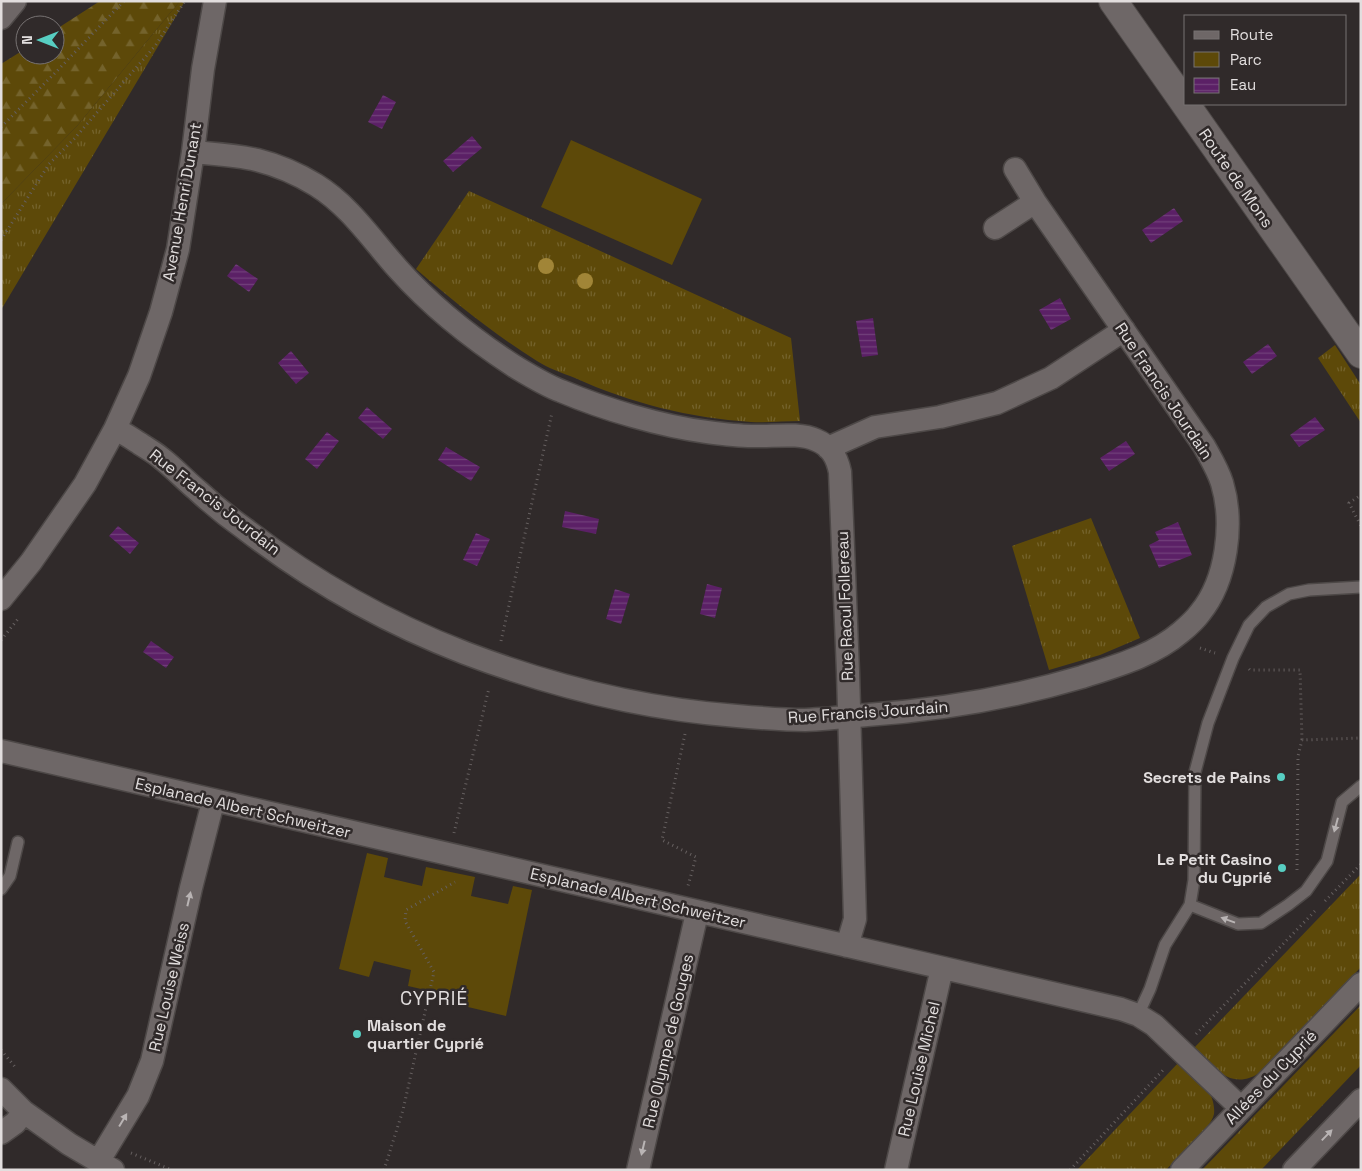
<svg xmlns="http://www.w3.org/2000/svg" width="1362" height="1171" font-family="'Space Grotesk',sans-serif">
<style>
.grass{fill:url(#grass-tufts)}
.forest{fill:url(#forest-firs)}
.park{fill:#5d4909}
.water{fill:url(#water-rules)}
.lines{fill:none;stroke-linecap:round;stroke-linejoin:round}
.lane-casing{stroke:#4d4847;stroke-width:14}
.street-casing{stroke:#4d4847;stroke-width:25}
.secondary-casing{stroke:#4d4847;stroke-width:30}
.path{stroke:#666060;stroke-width:3;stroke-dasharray:1 4;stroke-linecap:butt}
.lane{stroke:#6e6767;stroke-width:11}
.street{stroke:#6e6767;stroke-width:22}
.secondary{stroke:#6e6767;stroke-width:28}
.tree{fill:#a18537}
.oneway{fill:#b9b4b4}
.poi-dot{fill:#57cec2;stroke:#302a2a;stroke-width:2}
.labels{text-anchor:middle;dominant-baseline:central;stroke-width:5;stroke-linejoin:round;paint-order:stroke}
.street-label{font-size:16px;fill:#e2dede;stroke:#302a2a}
.poi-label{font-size:16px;font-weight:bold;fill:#e2dede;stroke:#302a2a;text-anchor:end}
.quarter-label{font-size:19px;letter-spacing:1px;fill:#e2dede;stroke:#302a2a}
</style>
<defs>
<pattern id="grass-tufts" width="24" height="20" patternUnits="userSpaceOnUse" patternTransform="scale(1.25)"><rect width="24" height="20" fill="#5d4909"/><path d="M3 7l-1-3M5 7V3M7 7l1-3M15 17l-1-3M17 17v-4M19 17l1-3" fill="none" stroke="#74632c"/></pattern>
<pattern id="forest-firs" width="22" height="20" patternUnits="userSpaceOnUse" patternTransform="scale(1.25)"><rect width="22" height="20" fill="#5d4909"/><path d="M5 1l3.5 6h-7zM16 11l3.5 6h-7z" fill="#74632c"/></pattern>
<pattern id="water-rules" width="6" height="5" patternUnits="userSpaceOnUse" patternTransform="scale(1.25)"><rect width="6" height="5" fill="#5b2066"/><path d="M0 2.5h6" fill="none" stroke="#72407b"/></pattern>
</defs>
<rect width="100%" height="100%" fill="#302a2a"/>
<path class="grass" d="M 180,1 L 185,1 L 1,310 L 1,204 L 77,126 Z
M 469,191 L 791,338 L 800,421 C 784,421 767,423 751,422 C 690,418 630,403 575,378 C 562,373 548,368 537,361 C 494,334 454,302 416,269 Z
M 1335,345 L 1361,385 L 1361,423 L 1318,358 Z
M 1091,518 L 1140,638 L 1100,655 L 1049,670 L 1012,546 Z
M 1361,874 L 1361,967 L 1262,1071 C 1232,1093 1215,1068 1194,1048 Z
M 1361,1005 L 1361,1065 L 1261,1170 L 1202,1170 Z
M 1179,1062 C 1188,1071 1200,1079 1207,1089 C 1212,1095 1215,1106 1214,1114 C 1211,1129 1177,1158 1166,1170 L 1080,1170 L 1078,1169 Z"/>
<path class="forest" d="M 100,1 L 180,1 L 77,126 L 1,204 L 1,64 L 25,49 L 25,55 L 55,55 L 55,30 Z"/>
<path class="park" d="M 571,140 L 702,199 L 672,265 L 541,207 Z
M 367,853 L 388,858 L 384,877 L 422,886 L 426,867 L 475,877 L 471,896 L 508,904 L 513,886 L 532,890 L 506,1016 L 451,1003 L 452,996 L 408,986 L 411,970 L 374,961 L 369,977 L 339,969 Z"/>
<path class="water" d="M 383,95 L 396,102 L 382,129 L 368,122 Z
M 472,136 L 482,148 L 453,172 L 443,161 Z
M 1174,208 L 1183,221 L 1151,243 L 1142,230 Z
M 236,264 L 258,279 L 249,292 L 227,276 Z
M 1060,298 L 1071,319 L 1051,330 L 1039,310 Z
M 873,318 L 878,355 L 862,357 L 856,321 Z
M 1268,344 L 1277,356 L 1252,374 L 1243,362 Z
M 291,351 L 309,373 L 296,384 L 278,363 Z
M 367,407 L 392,429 L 383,439 L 358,418 Z
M 1315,417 L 1325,430 L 1299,447 L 1290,435 Z
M 327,432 L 339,441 L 317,469 L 305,459 Z
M 1126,441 L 1135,454 L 1109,471 L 1100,458 Z
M 446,447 L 480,467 L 471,481 L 438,460 Z
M 565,511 L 599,519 L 596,534 L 562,527 Z
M 1178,522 L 1192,555 L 1159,568 L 1149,545 L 1159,540 L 1155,532 Z
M 118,526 L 139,543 L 130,554 L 109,536 Z
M 476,533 L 490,539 L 477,566 L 463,560 Z
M 707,584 L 722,588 L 715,618 L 700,614 Z
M 615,589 L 630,594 L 621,624 L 606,619 Z
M 151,641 L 174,657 L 166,668 L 143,652 Z"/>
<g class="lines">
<g class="lane-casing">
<path id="lane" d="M 1,889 L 10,876 L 18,842
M 1190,905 L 1238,924 L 1261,923 L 1288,905 L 1306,891 L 1327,861 L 1342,802 L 1361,786
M 1138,1015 L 1150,989 L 1165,945 L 1190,905 L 1194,880 L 1195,772 L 1208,723 L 1233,658 L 1249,625 L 1266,607 L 1289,594 L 1309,590 L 1361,587"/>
</g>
<g class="street-casing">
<path id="street" d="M 1,18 L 15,1
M 193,152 C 214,154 237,155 257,160 C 277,165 298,174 316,185 C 350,206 372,240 398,269 C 432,307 471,338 514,366 C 529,375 545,385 561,391 C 604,409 660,426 707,432 C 722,434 737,436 752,436 C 771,437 799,432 816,440 C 831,446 837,457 840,472 L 848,672 L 855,919 L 847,946
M 995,228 L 1035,202
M 115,429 C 124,433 131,438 139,443 C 146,448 154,452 161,458 C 174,468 185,480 197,490 C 212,504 228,517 245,529 C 311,580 387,623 465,653 C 552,686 644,709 737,716 C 760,718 783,720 805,720 C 826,719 846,717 867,715 C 940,710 1011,698 1082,677 C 1116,666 1153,656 1181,632 C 1187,627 1195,620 1200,613 C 1227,580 1234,523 1222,483 C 1218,470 1210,457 1204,446 L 1035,202 L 1015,169
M 828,448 L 875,427 L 940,417 L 997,403 L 1051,378 L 1124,330
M 1,599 L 31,562 L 85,484 L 115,429 L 139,376 L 161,312 L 178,249 L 193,152 L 203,69 L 215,1
M 1,751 C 374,840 748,922 1121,1009 L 1138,1015 L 1154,1025 L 1241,1108
M 1,1089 L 24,1112 L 69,1144 L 113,1170
M 1,1133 L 15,1123 L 24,1112
M 98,1162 L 138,1096 L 152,1061 L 191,888 L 213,802
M 638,1170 L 697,913
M 896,1170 L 942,968
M 1182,1170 L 1361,984
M 1294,1170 L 1361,1100"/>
</g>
<g class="secondary-casing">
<path id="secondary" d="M 1113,1 L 1361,354"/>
</g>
<path class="path" d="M 1,127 L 57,71 L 124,1
M 1,240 L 49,164 L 74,139 L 155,46 L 185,1
M 1358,497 L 1349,503 L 1361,526
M 1,640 L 18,619
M 501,641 L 552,413
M 1200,648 L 1215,653
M 1249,669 L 1250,670 L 1300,670 L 1302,740
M 685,734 L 662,840 L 696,857 L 688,886
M 454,833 L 489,688
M 1297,870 L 1298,756 L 1302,740 L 1361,738
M 1325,901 L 1361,864
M 1196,1034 L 1315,911
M 1,1050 L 16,1068
M 131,1153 L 172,1170
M 384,1170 L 403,1110 L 434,972 L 405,921 L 406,910 L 455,882
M 1070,1170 L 1165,1068"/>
<use href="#lane" class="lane"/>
<use href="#street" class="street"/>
<use href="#secondary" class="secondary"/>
</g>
<g class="tree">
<circle cx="546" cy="266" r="8"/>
<circle cx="585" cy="281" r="8"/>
</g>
<defs><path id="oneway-solid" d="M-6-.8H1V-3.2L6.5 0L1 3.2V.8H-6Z" transform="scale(1.25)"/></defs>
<g class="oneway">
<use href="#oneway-solid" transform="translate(1336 825) rotate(105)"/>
<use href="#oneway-solid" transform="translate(189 899) rotate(-77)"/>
<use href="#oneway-solid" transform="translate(1228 920) rotate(-160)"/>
<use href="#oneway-solid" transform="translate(123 1120) rotate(-59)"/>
<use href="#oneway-solid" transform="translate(1327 1135) rotate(-46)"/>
<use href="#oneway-solid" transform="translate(643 1148) rotate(103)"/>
</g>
<g class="poi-dot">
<circle cx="1281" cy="777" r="5"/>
<circle cx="1282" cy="868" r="5"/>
<circle cx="357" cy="1034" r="5"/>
</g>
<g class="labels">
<g class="street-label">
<text transform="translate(1236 178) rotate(55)">Route de Mons</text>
<text transform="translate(182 202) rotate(-80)">Avenue Henri Dunant</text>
<text transform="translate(1164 391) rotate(56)">Rue Francis Jourdain</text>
<text transform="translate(215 502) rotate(38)">Rue Francis Jourdain</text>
<text transform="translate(845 606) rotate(-92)">Rue Raoul Follereau</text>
<text transform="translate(868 712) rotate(-4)">Rue Francis Jourdain</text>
<text transform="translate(243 808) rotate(13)">Esplanade Albert Schweitzer</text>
<text transform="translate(638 898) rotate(13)">Esplanade Albert Schweitzer</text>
<text transform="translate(169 987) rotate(-77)">Rue Louise Weiss</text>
<text transform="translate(668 1041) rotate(-77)">Rue Olympe de Gouges</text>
<text transform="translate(919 1069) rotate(-77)">Rue Louise Michel</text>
<text transform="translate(1271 1077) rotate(-46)">Allées du Cyprié</text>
</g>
<g class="poi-label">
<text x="1271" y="777">Secrets de Pains</text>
<text x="1272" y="859">Le Petit Casino<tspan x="1272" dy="18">du Cyprié</tspan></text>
<text x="367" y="1025" text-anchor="start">Maison de<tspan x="367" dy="18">quartier Cyprié</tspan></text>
</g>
<g class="quarter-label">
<text x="434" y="998">CYPRIÉ</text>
</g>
</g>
<rect width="1362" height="1171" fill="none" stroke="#e2dede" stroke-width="5"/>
<rect x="1184" y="15" width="162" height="90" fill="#302a2a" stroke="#777272"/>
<rect x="1194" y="31" width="25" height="8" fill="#6e6767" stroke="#777272"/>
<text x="1230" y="40" font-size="15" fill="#e2dede">Route</text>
<rect x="1194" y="52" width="25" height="15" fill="#5d4909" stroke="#777272"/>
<text x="1230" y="65" font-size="15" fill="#e2dede">Parc</text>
<rect x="1194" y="78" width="25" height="15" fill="url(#water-rules)" stroke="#777272"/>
<text x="1230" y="90" font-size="15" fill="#e2dede">Eau</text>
<g transform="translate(40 40) rotate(270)"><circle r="24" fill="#302a2a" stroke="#777272"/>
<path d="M0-4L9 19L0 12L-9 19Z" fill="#57cec2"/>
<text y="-8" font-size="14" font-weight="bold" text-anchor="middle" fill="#e2dede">N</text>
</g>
</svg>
